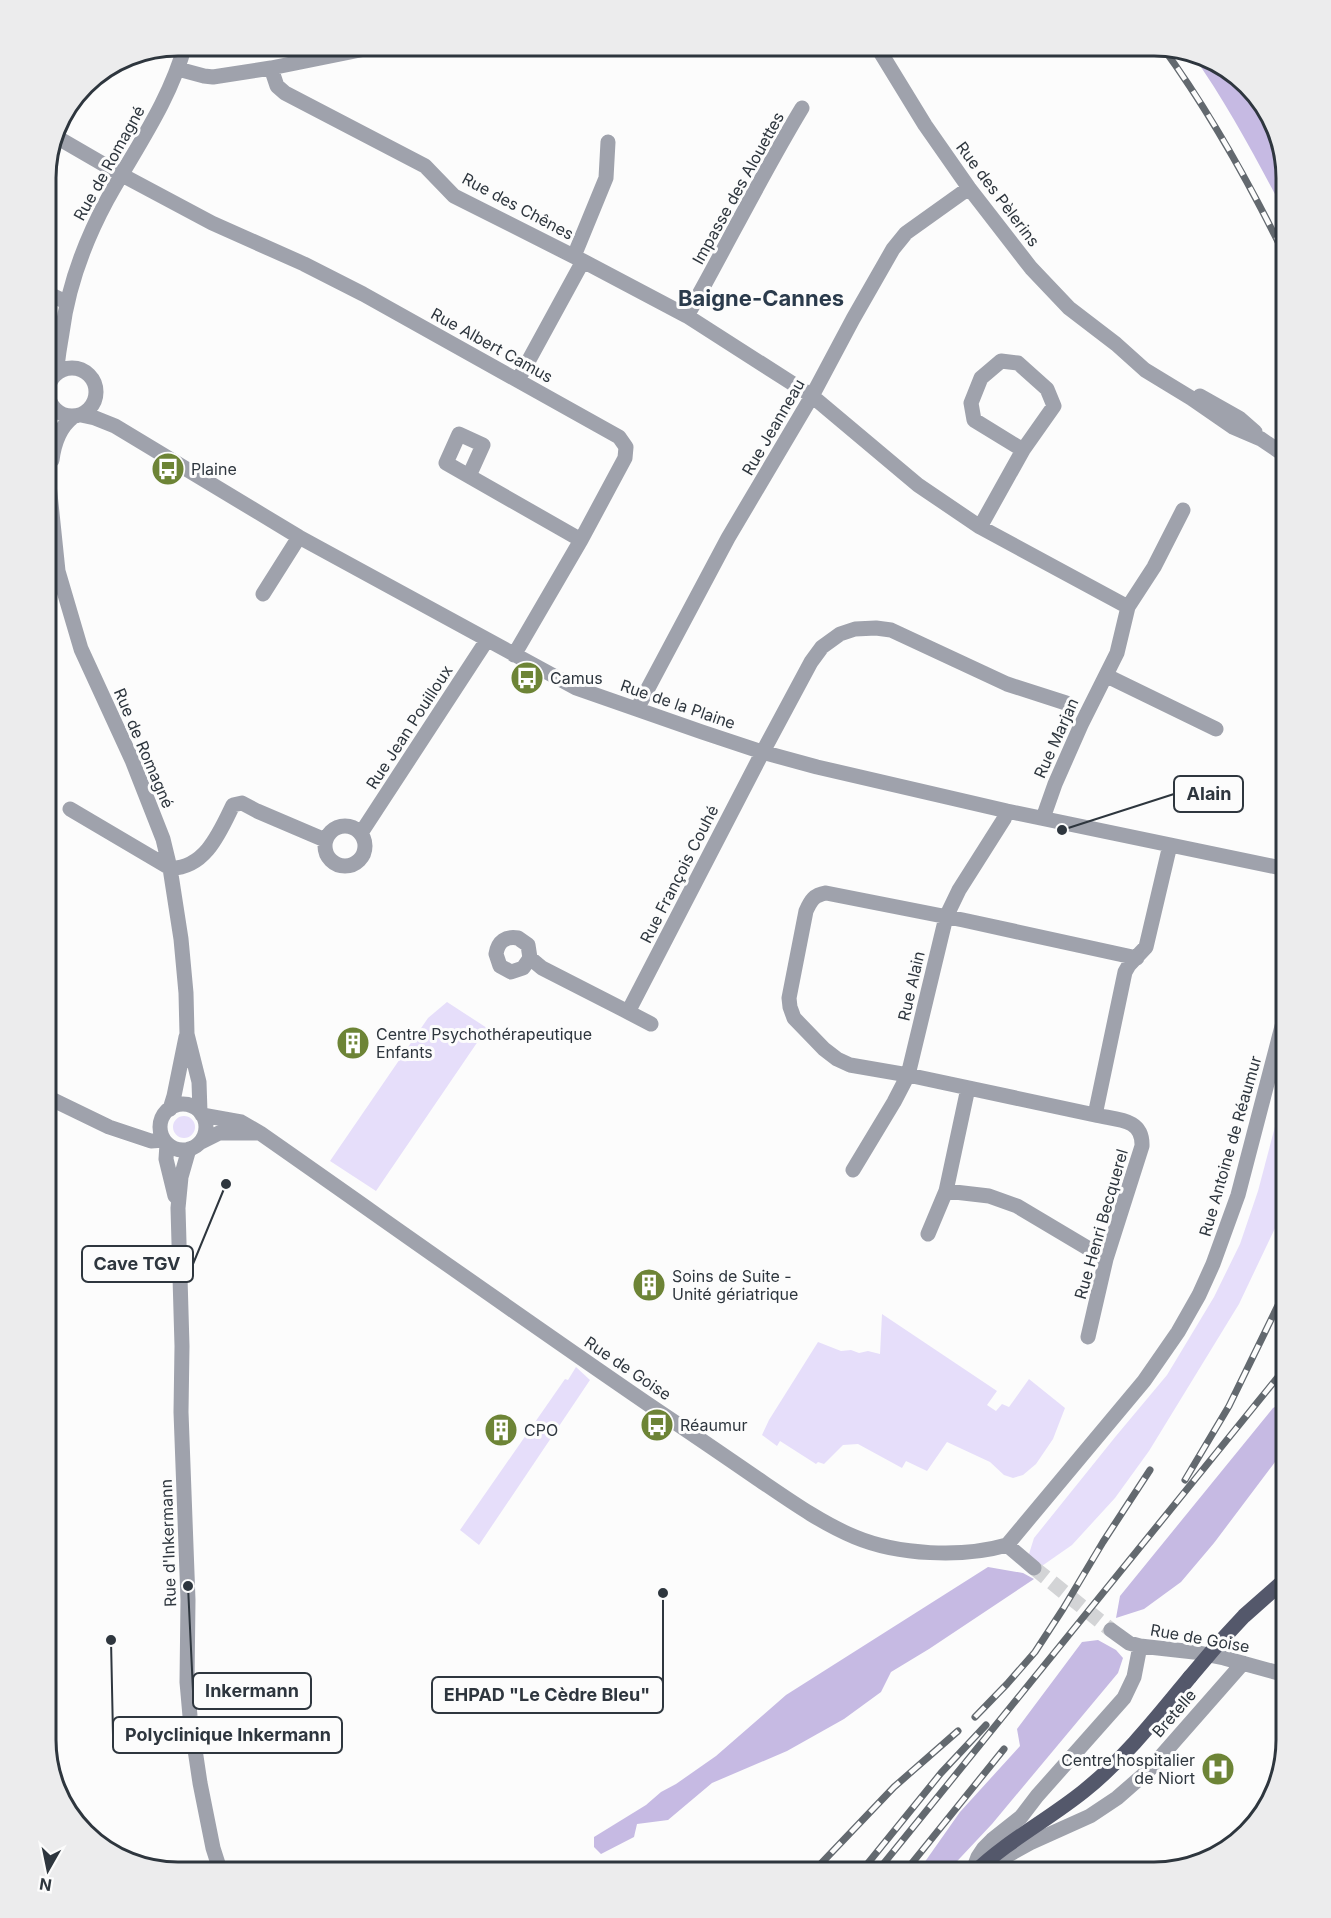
<svg xmlns="http://www.w3.org/2000/svg" width="1331" height="1918" font-family="Inter,sans-serif">
<style>
.green{fill:#e6defa}
.forest{fill:#c6bae3}
.lines{fill:none;stroke-linecap:round;stroke-linejoin:round}
.minor-tunnel{stroke:#d3d4d6;stroke-width:15;stroke-dasharray:15 8;stroke-linecap:butt}
.minor{stroke:#9fa2ac;stroke-width:15}
.major{stroke:#54586b;stroke-width:15}
.rail-casing{stroke:#63696f;stroke-width:7}
.rail{stroke:#fcfcfc;stroke-width:4.5;stroke-dasharray:14;stroke-linecap:butt}
.major-bridge{stroke:#54586b;stroke-width:15}
.labels{text-anchor:middle;dominant-baseline:central;stroke-width:6;stroke-linejoin:round;paint-order:stroke}
.street-label{font-size:16px;fill:#2e363e;stroke:#fcfcfc}
.poi-label{font-size:16px;fill:#2e363e;stroke:#fcfcfc;text-anchor:start}
.district-label{font-size:22px;font-weight:bold;fill:#2b3b4c;stroke:#fcfcfc}
.rim{fill:none;stroke:#2e363e;stroke-width:3}
.leader{fill:none;stroke:#2e363e;stroke-width:2}
.callout-dot{fill:#2e363e;stroke:#fcfcfc;stroke-width:2}
.callout{fill:#fcfcfc;stroke:#2e363e;stroke-width:2}
.callout-label{font-size:18px;text-anchor:middle;font-weight:bold;fill:#2e363e}
</style>
<rect width="100%" height="100%" fill="#fcfcfc"/>
<path class="green" d="M 447,1002 L 487,1028 L 376,1191 L 330,1161 L 428,1018 Z
M 1286,1085 L 1286,1230 L 1276,1226 L 1239,1304 L 1149,1451 L 1115,1498 L 1072,1545 L 1039,1568 L 1029,1554 L 1034,1538 L 1116,1436 L 1167,1375 L 1214,1297 L 1240,1244 L 1258,1191 Z
M173 1127a11 11 0 1 1 22 0a11 11 0 1 1-22 0Z
M 882,1314 L 997,1391 L 987,1405 L 996,1411 L 1002,1404 L 1009,1407 L 1029,1379 L 1065,1408 L 1053,1439 L 1036,1464 L 1023,1475 L 1013,1478 L 1004,1475 L 990,1462 L 947,1442 L 927,1471 L 906,1461 L 902,1468 L 858,1444 L 843,1445 L 824,1464 L 818,1462 L 816,1464 L 780,1441 L 777,1446 L 762,1435 L 769,1420 L 818,1342 L 841,1351 L 851,1350 L 859,1353 L 868,1351 L 880,1354 Z
M 576,1367 L 590,1380 L 479,1545 L 460,1530 L 565,1379 L 568,1380 Z"/>
<path class="forest" d="M 1192,54 L 1220,63 L 1247,90 L 1274,132 L 1286,178 L 1286,215 C 1257,160 1228,105 1192,54 Z
M 1286,1401 L 1286,1451 L 1275,1462 L 1214,1543 L 1181,1582 L 1144,1609 L 1116,1618 L 1120,1596 L 1273,1408 Z
M 988,1567 L 1023,1573 L 1034,1579 L 929,1649 L 891,1672 L 881,1692 L 844,1719 L 787,1751 L 712,1783 L 668,1820 L 637,1824 L 634,1837 L 601,1854 L 594,1847 L 594,1837 L 646,1805 L 661,1792 L 676,1784 L 716,1756 L 786,1695 Z
M 1098,1640 L 1116,1650 L 1123,1658 L 1118,1673 L 992,1824 L 946,1873 L 917,1873 L 960,1812 L 1020,1746 L 1017,1729 L 1082,1642 Z"/>
<g class="lines">
<path class="minor-tunnel" d="M 1034,1568 L 1111,1630"/>
<path class="minor" d="M 876,45 L 925,125 L 969,188 L 1031,268 L 1069,308 L 1116,344 L 1145,370 L 1191,398 L 1233,427 L 1261,439 L 1286,456
M 271,68 L 385,45
M 178,69 L 204,76 L 213,77 L 271,68 L 277,86 L 285,93 L 425,166 L 454,196 L 583,261 L 687,316 L 812,396 L 918,485 L 980,527 L 1128,607 L 1154,567 L 1183,510
M 53,135 L 122,175 L 212,223 L 304,264 L 363,294 L 619,437 L 626,447 L 625,458 L 581,540 L 514,655
M 574,256 L 606,178 L 608,142
M 45,292 L 66,302
M 687,316 C 726,247 761,176 802,108
M48 392a24 24 0 1 1 48 0a24 24 0 1 1-48 0Z
M 57,373 C 57,359 60,346 62,333 C 68,286 85,241 107,200 C 135,149 170,101 185,45
M 518,380 L 583,261
M 1200,396 L 1239,418 L 1255,432
M 50,403 L 47,465 L 58,571 L 81,649 L 132,760 L 163,839 L 170,868 L 181,939 L 186,993 L 187,1034 L 199,1082 L 200,1112
M 81,415 L 95,418 L 115,426 L 299,537 L 576,688 L 702,732 L 762,752 L 817,767 L 1007,811 L 1286,869
M 52,460 C 54,444 60,427 73,417
M 469,476 L 483,445 L 459,434 L 446,463 L 581,540
M 980,527 L 1023,450 L 1054,406 L 1047,389 L 1018,363 L 1001,361 L 981,378 L 971,403 L 974,420 L 1023,450
M 263,594 L 299,537
M 1107,676 L 1216,729
M 637,709 L 728,538 L 812,396 L 853,319 L 893,249 L 906,233 L 969,188
M 70,809 L 170,868 C 205,869 220,832 233,805 L 242,803 L 257,811 L 325,840
M 1043,818 L 1055,784 L 1081,725 L 1117,653 L 1128,607
M325 846a20 20 0 1 1 40 0a20 20 0 1 1-40 0Z
M 361,833 L 487,640
M 530,958 L 523,968 L 511,972 L 500,966 L 496,954 C 498,941 506,936 518,938 L 528,945 L 530,958 L 542,968 L 628,1012 L 759,759 L 811,662 L 822,647 L 840,634 L 855,629 L 876,628 L 891,630 L 1007,684 L 1066,703
M 628,1012 L 651,1024
M 968,1088 L 946,1191 L 989,1196 L 1017,1206 L 1106,1259
M 45,1096 L 109,1127 L 151,1141 L 164,1140
M160 1127a23 23 0 1 1 46 0a23 23 0 1 1-46 0Z
M 170,1109 L 174,1096 L 186,1037
M 202,1115 L 241,1122 L 260,1133 C 393,1226 526,1321 661,1413 C 694,1435 726,1457 758,1479 C 789,1500 821,1523 855,1537 C 898,1555 962,1558 1007,1545
M 1095,1115 L 908,1075 L 850,1065 L 837,1059 L 824,1049 L 794,1018 L 790,1007 L 789,998 L 806,911 C 811,900 814,895 826,893 L 963,920 L 1137,958
M 201,1142 L 219,1133 L 256,1133
M 167,1144 L 166,1159 L 175,1196
M 189,1149 L 181,1177 L 178,1208 L 182,1346 L 181,1412 L 188,1600 L 187,1682 L 190,1716 L 200,1783 L 213,1848 L 221,1873
M 853,1170 L 894,1102 L 908,1075 L 946,917 L 959,890 L 1004,819 L 1007,811
M 928,1234 L 946,1191
M 1088,1337 L 1106,1259 L 1142,1146 C 1143,1118 1117,1120 1095,1115 L 1125,972 L 1129,965 L 1146,947 L 1170,845
M 1007,1545 L 1144,1381 L 1178,1332 L 1199,1295 L 1213,1264 L 1238,1195 L 1286,1011
M 1007,1545 L 1034,1568
M 1111,1630 L 1129,1643 L 1140,1646 L 1194,1652 L 1224,1658 L 1286,1675
M 983,1869 L 1030,1843 L 1090,1816 L 1117,1798 L 1149,1770 L 1243,1663
M 972,1873 L 978,1857 L 984,1848 L 992,1840 L 1021,1817 L 1037,1796 L 1124,1698 L 1134,1677 L 1140,1646"/>
<path class="major" d="M 1218,1644 L 1244,1616 L 1286,1579
M 974,1873 C 1007,1841 1048,1820 1084,1791 C 1125,1758 1157,1717 1190,1677"/>
<g class="rail-casing">
<path id="rail" d="M 1161,45 C 1210,112 1250,184 1286,258
M 1185,1480 L 1229,1406 L 1286,1289
M 975,1717 L 1007,1684 L 1035,1652 L 1063,1609 L 1103,1542 L 1150,1470
M 812,1873 L 894,1787 L 958,1731
M 860,1873 L 941,1773 L 986,1725
M 876,1873 L 1286,1367
M 904,1873 L 1004,1749"/>
</g>
<use href="#rail" class="rail"/>
<path class="major-bridge" d="M 1190,1677 L 1218,1644"/>
</g>
<defs>
<g id="bus-disc" transform="scale(1.725)"><circle r="9.5" fill="#6d8436" stroke="#fcfcfc"/><path d="M-5-6H5V4H4V6H2V4H-2V6H-4V4H-5ZM-3.5-4V0h7V-4ZM-3.5 1.2v1.5H-2V1.2ZM2 1.2v1.5H3.5V1.2Z" fill="#fff"/></g>
<g id="building-disc" transform="scale(1.725)"><circle r="9.5" fill="#6d8436" stroke="#fcfcfc"/><path d="M-4-6H4V6H1V3H-1V6H-4ZM-2.5-4.3h1.7v1.8h-1.7ZM.8-4.3h1.7v1.8H.8ZM-2.5-1h1.7V.8h-1.7ZM.8-1h1.7V.8H.8Z" fill="#fff"/></g>
<g id="hospital-disc" transform="scale(1.725)"><circle r="9.5" fill="#6d8436" stroke="#fcfcfc"/><path d="M-5-5h3v3.5h4V-5h3V5h-3V1.5h-4V5h-3Z" fill="#fff"/></g>
</defs>
<g fill-rule="evenodd">
<use href="#bus-disc" x="168" y="469"/>
<use href="#bus-disc" x="527" y="678"/>
<use href="#building-disc" x="353" y="1043"/>
<use href="#building-disc" x="649" y="1285"/>
<use href="#bus-disc" x="657" y="1425"/>
<use href="#building-disc" x="501" y="1430"/>
<use href="#hospital-disc" x="1218" y="1769"/>
</g>
<g class="labels">
<g class="street-label">
<text transform="translate(109 163) rotate(-61)">Rue de Romagné</text>
<text transform="translate(738 188) rotate(-61)">Impasse des Alouettes</text>
<text transform="translate(998 194) rotate(53)">Rue des Pèlerins</text>
<text transform="translate(518 206) rotate(28)">Rue des Chênes</text>
<text transform="translate(492 345) rotate(29)">Rue Albert Camus</text>
<text transform="translate(773 427) rotate(-60)">Rue Jeanneau</text>
<text transform="translate(678 704) rotate(19)">Rue de la Plaine</text>
<text transform="translate(409 727) rotate(-57)">Rue Jean Pouilloux</text>
<text transform="translate(1056 738) rotate(-66)">Rue Marjan</text>
<text transform="translate(144 748) rotate(67)">Rue de Romagné</text>
<text transform="translate(679 874) rotate(-63)">Rue François Couhé</text>
<text transform="translate(911 986) rotate(-77)">Rue Alain</text>
<text transform="translate(1230 1146) rotate(-74)">Rue Antoine de Réaumur</text>
<text transform="translate(1101 1224) rotate(-74)">Rue Henri Becquerel</text>
<text transform="translate(628 1368) rotate(34)">Rue de Goise</text>
<text transform="translate(168 1543) rotate(-92)">Rue d'Inkermann</text>
<text transform="translate(1200 1638) rotate(10)">Rue de Goise</text>
<text transform="translate(1174 1713) rotate(-49)">Bretelle</text>
</g>
<g class="poi-label">
<text x="191" y="469">Plaine</text>
<text x="550" y="678">Camus</text>
<text x="376" y="1034">Centre Psychothérapeutique<tspan x="376" dy="18">Enfants</tspan></text>
<text x="672" y="1276">Soins de Suite -<tspan x="672" dy="18">Unité gériatrique</tspan></text>
<text x="680" y="1425">Réaumur</text>
<text x="524" y="1430">CPO</text>
<text x="1195" y="1760" text-anchor="end">Centre hospitalier<tspan x="1195" dy="18">de Niort</tspan></text>
</g>
<g class="district-label">
<text x="761" y="298">Baigne-Cannes</text>
</g>
</g>
<path d="M0 0H1331V1918H0ZM178 56H1154A122 122 0 0 1 1276 178V1740A122 122 0 0 1 1154 1862H178A122 122 0 0 1 56 1740V178A122 122 0 0 1 178 56Z" fill="#ececed" fill-rule="evenodd"/>
<path class="rim" d="M178 56H1154A122 122 0 0 1 1276 178V1740A122 122 0 0 1 1154 1862H178A122 122 0 0 1 56 1740V178A122 122 0 0 1 178 56Z"/>
<path class="leader" d="M1062 830L1174 794M226 1184L193 1264M188 1586L193 1691M663 1593L663 1695M111 1640L113 1735"/>
<g class="callout-dot">
<circle cx="1062" cy="830" r="6"/>
<circle cx="226" cy="1184" r="6"/>
<circle cx="188" cy="1586" r="6"/>
<circle cx="663" cy="1593" r="6"/>
<circle cx="111" cy="1640" r="6"/>
</g>
<g class="callout">
<rect x="1174" y="776" width="69" height="36" rx="6"/>
<rect x="82" y="1246" width="111" height="36" rx="6"/>
<rect x="193" y="1673" width="118" height="36" rx="6"/>
<rect x="432" y="1677" width="231" height="36" rx="6"/>
<rect x="113" y="1717" width="229" height="36" rx="6"/>
</g>
<g class="callout-label">
<text x="1209" y="800">Alain</text>
<text x="137" y="1270">Cave TGV</text>
<text x="252" y="1697">Inkermann</text>
<text x="547" y="1701">EHPAD "Le Cèdre Bleu"</text>
<text x="228" y="1741">Polyclinique Inkermann</text>
</g>
<g transform="translate(48 1870) rotate(189)" stroke="#fcfcfc" stroke-width="4.5" paint-order="stroke">
<path d="M0-4.5L10 22L0 15L-10 22Z" fill="#2e363e"/>
<text y="-9" font-size="16" font-weight="bold" text-anchor="middle" fill="#2e363e">N</text>
</g>
</svg>
